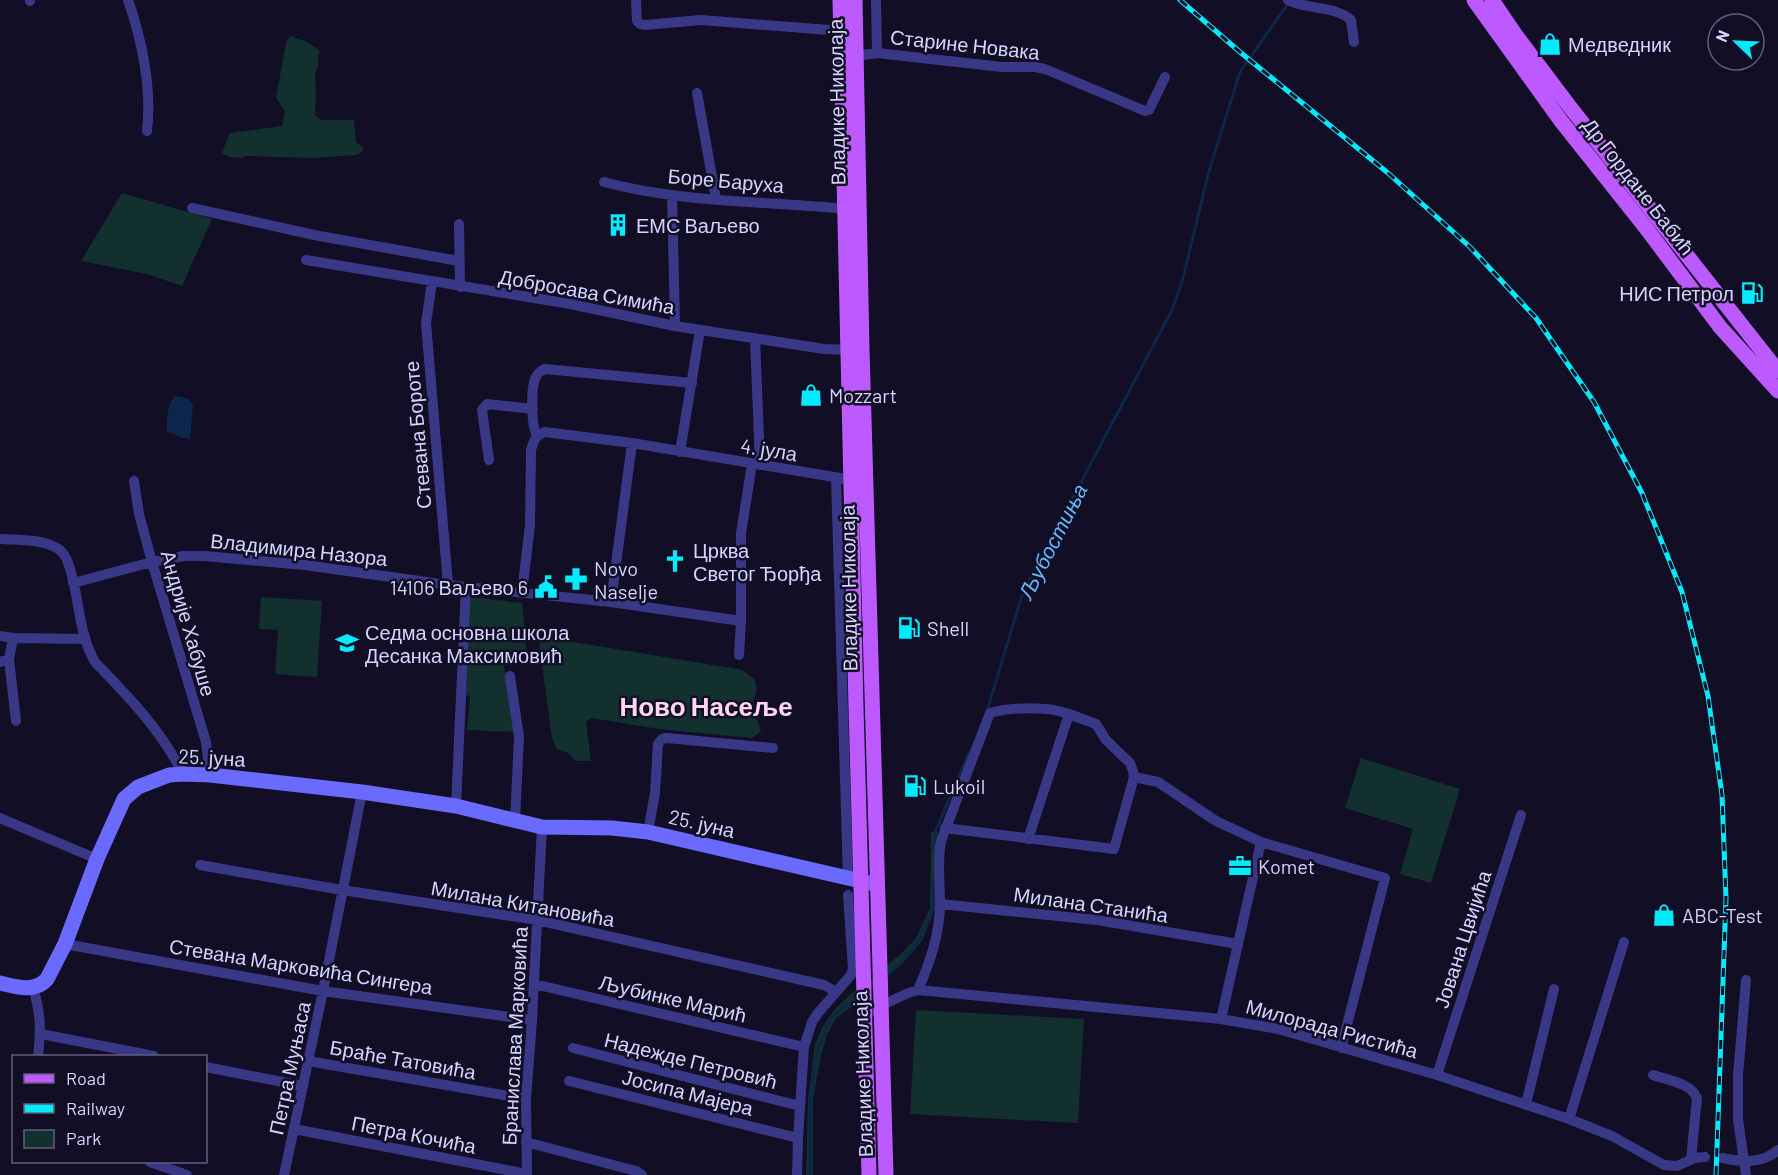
<svg xmlns="http://www.w3.org/2000/svg" width="1778" height="1175" font-family="Barlow,sans-serif">
<style>
.green{fill:#11302e}
.water{fill:#0d264b}
.lines{fill:none;stroke-linecap:round;stroke-linejoin:round}
.stream{stroke:#0d264b;stroke-width:3}
.street{stroke:#393886;stroke-width:10}
.secondary{stroke:#6a6aff;stroke-width:15}
.primary{stroke:#bd5aff;stroke-width:15}
.rail-casing{stroke:#00ebfe;stroke-width:5}
.rail{stroke:#120e26;stroke-width:3;stroke-dasharray:9;stroke-linecap:butt}
.labels{text-anchor:middle;dominant-baseline:central;stroke-width:5;stroke-linejoin:round;paint-order:stroke}
.street-label{font-size:20px;fill:#d7d3ff;stroke:#120e26}
.poi-label{font-size:20px;fill:#d7d3ff;stroke:#120e26;text-anchor:start}
.water-label{font-size:21px;font-style:italic;fill:#61baff;stroke:#120e26}
.district-label{font-size:26px;font-weight:bold;fill:#ffd5f1;stroke:#120e26}
</style>
<rect width="100%" height="100%" fill="#120e26"/>
<path class="green" d="M 290,36 L 305,41 L 319,50 L 318,66 L 315,73 L 316,97 L 315,115 L 321,120 L 354,120 L 356,142 L 363,147 L 362,152 L 357,155 L 312,158 L 245,156 L 242,158 L 230,157 L 222,153 L 230,133 L 282,126 L 285,111 L 276,98 L 286,43 Z
M 122,193 L 212,219 L 182,286 L 147,274 L 81,261 Z
M 261,597 L 322,601 L 317,677 L 275,674 L 278,630 L 259,629 Z
M 470,597 L 522,603 L 527,655 L 510,658 L 504,667 L 515,732 L 467,730 L 470,696 L 466,695 Z
M 538,636 L 743,670 L 755,680 L 757,690 L 752,704 L 761,731 L 752,738 L 659,729 L 591,718 L 586,722 L 591,761 L 575,761 L 569,753 L 557,749 L 552,738 Z
M 1361,758 L 1460,789 L 1431,883 L 1400,874 L 1413,829 L 1345,808 Z
M 931,832 L 938,832 L 935,909 L 922,941 L 903,963 L 853,1006 L 836,1018 L 827,1035 L 821,1055 L 813,1100 L 813,1175 L 806,1175 L 808,1100 L 815,1044 L 823,1026 L 835,1009 L 851,994 L 901,954 L 916,938 L 930,908 Z
M 916,1010 L 1084,1019 L 1078,1123 L 910,1114 Z"/>
<path class="water" d="M 175,396 C 183,397 190,398 193,405 L 190,439 L 183,438 L 167,432 C 166,420 167,405 175,396 Z"/>
<g class="lines">
<path class="stream" d="M 987,711 L 1023,592 L 1172,310 L 1182,282 L 1209,171 L 1240,72 L 1289,2
M 935,850 L 935,832 L 969,753
M 886,975 L 903,960 L 920,940 L 933,909 L 934,878
M 810,1175 C 810,1129 806,1057 832,1018 C 838,1010 851,1005 858,999"/>
<path class="street" d="M 30,0 L 30,1
M 128,0 C 142,40 152,89 147,131
M 636,0 L 637,21 L 640,24 L 645,25 L 701,20 L 842,31
M 876,0 L 877,53
M 1288,0 C 1307,10 1334,5 1351,20 L 1354,42
M 856,56 L 877,53 L 1002,67 L 1035,67 L 1045,69 L 1145,111 L 1149,110 L 1165,77
M 697,93 L 716,199
M 604,182 C 682,203 766,201 846,209
M 672,195 L 675,326
M 192,208 L 314,235 L 459,261
M 459,224 L 460,287
M 306,260 L 570,304 L 675,326 L 824,349 L 853,350
M 432,282 L 426,323 L 448,585
M 755,338 L 760,465
M 537,435 C 531,427 531,389 535,379 C 537,374 539,371 545,369 L 692,383
M 680,452 L 700,330
M 489,460 L 482,410 L 487,404 L 533,409
M 836,478 L 848,878
M 134,481 L 139,514 L 152,562 L 206,742 L 210,775
M 0,539 C 17,540 40,539 55,547 C 60,549 65,555 67,560 C 80,593 77,631 95,662 C 128,696 162,731 183,774
M 73,583 L 152,562 L 184,556 L 204,556 L 305,565 L 448,585 L 611,602 L 741,621
M 522,593 L 530,525 L 531,450 C 534,440 535,436 545,432 L 632,443 L 852,480
M 611,602 L 632,443
M 0,636 L 13,638 L 85,639
M 739,655 L 741,621 L 741,533 L 752,464
M 9,659 L 16,721
M 0,662 L 9,659 L 13,638
M 510,676 L 519,737 L 515,821
M 1069,714 L 1096,724 L 1106,740 L 1130,763 L 1133,771 L 1134,777 L 1158,782 L 1216,821 L 1261,842 L 1385,878 L 1341,1048
M 456,806 L 466,587
M 0,818 L 97,859
M 945,828 L 1114,849 L 1134,777
M 648,832 L 655,793 L 658,744 L 662,739 L 667,738 L 773,748
M 200,865 L 342,890 L 537,920 L 824,985 L 836,992
M 940,904 L 1097,920 L 1238,944
M 65,944 L 323,991 L 532,1020
M 534,984 L 804,1047
M 33,988 C 41,1013 41,1031 38,1056
M 918,990 C 930,962 940,934 940,903 C 940,882 937,862 941,841 L 990,713 C 1012,707 1048,706 1069,714 L 1028,839
M 865,1015 C 883,1006 898,995 918,990 L 1221,1019 L 1278,1029 L 1437,1075 L 1569,1119 L 1612,1136 L 1664,1165 L 1677,1166 L 1695,1158 L 1705,1157
M 1221,1019 L 1261,842
M 41,1034 L 154,1056
M 573,1048 L 800,1106
M 308,1061 L 526,1099
M 206,1067 L 303,1086
M 1437,1075 L 1521,815
M 1653,1075 C 1667,1080 1691,1083 1697,1098 L 1691,1160
M 569,1081 L 798,1138
M 1526,1104 L 1554,989
M 1569,1119 L 1624,942
M 294,1129 L 527,1174
M 526,1142 L 636,1171 L 642,1175
M 1722,1158 C 1741,1162 1763,1164 1778,1150
M 150,1162 L 187,1175
M 284,1175 L 323,991 L 362,792
M 527,1175 L 526,1099 L 532,1020 L 542,827
M 797,1175 L 798,1138 L 804,1047 L 812,1022 L 818,1013 L 851,975 L 853,969 L 848,895
M 1746,1175 L 1738,1119 L 1738,1076 L 1746,980"/>
<path class="secondary" d="M 0,983 C 16,987 35,993 47,979 L 65,944 L 97,859 L 124,799 L 138,787 L 169,775 L 183,774 L 210,775 L 362,792 L 456,806 L 542,827 L 612,828 L 648,832 L 874,884"/>
<path class="primary" d="M 840,0 L 856,707 L 869,1175
M 855,0 L 862,350 L 886,1175
M 1474,0 L 1561,121 L 1646,228 L 1720,327 L 1778,391
M 1492,0 L 1515,34 L 1570,107 L 1778,371"/>
<g class="rail-casing">
<path id="rail" d="M 1180,0 L 1240,52 L 1388,173 L 1470,247 L 1536,318 L 1594,402 L 1642,493 L 1682,592 L 1708,696 L 1722,795 L 1726,898 L 1716,1175"/>
</g>
<use href="#rail" class="rail"/>
</g>
<defs>
<g id="shop-bare" transform="scale(1.8)"><path d="M-5-2.5h2.3a2.7 3.5 0 0 1 5.4 0H5L5.5 6h-11ZM-1.5-2.5h3a1.5 2.3 0 0 0-3 0Z" fill="#00ebfe" stroke="#120e26" stroke-width="2.5" paint-order="stroke"/></g>
<g id="building-bare" transform="scale(1.8)"><path d="M-4-6H4V6H1V3H-1V6H-4ZM-2.5-4.3h1.7v1.8h-1.7ZM.8-4.3h1.7v1.8H.8ZM-2.5-1h1.7V.8h-1.7ZM.8-1h1.7V.8H.8Z" fill="#00ebfe" stroke="#120e26" stroke-width="2.5" paint-order="stroke"/></g>
<g id="fuel-bare" transform="scale(1.8)"><path d="M-5.5-6h7V0h2V4h1.3V-2.5L3-4.5l.8-.8L6-3V5H2.5V1h-1V6h-7ZM-4.2-4.7v3.2H.2V-4.7Z" fill="#00ebfe" stroke="#120e26" stroke-width="2.5" paint-order="stroke"/></g>
<g id="church-bare" transform="scale(1.8)"><path d="M-1.2-6h2.4v3.5h3.3v2.4h-3.3V6h-2.4V-.1h-3.3v-2.4h3.3Z" fill="#00ebfe" stroke="#120e26" stroke-width="2.5" paint-order="stroke"/></g>
<g id="pharmacy-bare" transform="scale(1.8)"><path d="M-2-6h4v4h4v4h-4v4h-4v-4h-4v-4h4Z" fill="#00ebfe" stroke="#120e26" stroke-width="2.5" paint-order="stroke"/></g>
<g id="civic-bare" transform="scale(1.8)"><path d="M-.6-6.5H3V-4.5H.6V-3L4-1V1h2V6H-6V1h2V-1L-.6-3ZM-1.2 2.5V6h2.4V2.5Z" fill="#00ebfe" stroke="#120e26" stroke-width="2.5" paint-order="stroke"/></g>
<g id="school-bare" transform="scale(1.8)"><path d="M0-5L7-2L0 1L-7-2ZM-4 1L0 2.5L4 1V4Q0 6-4 4Z" fill="#00ebfe" stroke="#120e26" stroke-width="2.5" paint-order="stroke"/></g>
<g id="office-bare" transform="scale(1.8)"><path d="M-6-3h4V-5.5h4V-3h4V5H-6ZM-1-4.5V-3h2v-1.5ZM-6 0V1H6V0Z" fill="#00ebfe" stroke="#120e26" stroke-width="2.5" paint-order="stroke"/></g>
</defs>
<g fill-rule="evenodd">
<use href="#shop-bare" x="1550" y="44"/>
<use href="#building-bare" x="618" y="225"/>
<use href="#fuel-bare" x="1752" y="293"/>
<use href="#shop-bare" x="811" y="395"/>
<use href="#church-bare" x="675" y="561"/>
<use href="#pharmacy-bare" x="576" y="579"/>
<use href="#civic-bare" x="546" y="587"/>
<use href="#fuel-bare" x="909" y="628"/>
<use href="#school-bare" x="347" y="643"/>
<use href="#fuel-bare" x="915" y="786"/>
<use href="#office-bare" x="1240" y="866"/>
<use href="#shop-bare" x="1664" y="915"/>
</g>
<g class="labels">
<g class="street-label">
<text transform="translate(965 44) rotate(6)">Старине Новака</text>
<text transform="translate(836 102) rotate(-91)">Владике Николаја</text>
<text transform="translate(726 180) rotate(5)">Боре Баруха</text>
<text transform="translate(1639 186) rotate(52)">Др Гордане Бабић</text>
<text transform="translate(587 291) rotate(10)">Добросава Симића</text>
<text transform="translate(417 435) rotate(-95)">Стевана Бороте</text>
<text transform="translate(769 449) rotate(9)">4. јула</text>
<text transform="translate(299 549) rotate(6)">Владимира Назора</text>
<text transform="translate(848 588) rotate(-91)">Владике Николаја</text>
<text transform="translate(189 623) rotate(74)">Андрије Хабуше</text>
<text transform="translate(212 757) rotate(3)">25. јуна</text>
<text transform="translate(702 823) rotate(13)">25. јуна</text>
<text transform="translate(523 903) rotate(10)">Милана Китановића</text>
<text transform="translate(1091 904) rotate(8)">Милана Станића</text>
<text transform="translate(1462 939) rotate(-72)">Јована Цвијића</text>
<text transform="translate(301 966) rotate(9)">Стевана Марковића Сингера</text>
<text transform="translate(673 998) rotate(13)">Љубинке Марић</text>
<text transform="translate(1332 1028) rotate(15)">Милорада Ристића</text>
<text transform="translate(514 1036) rotate(-87)">Бранислава Марковића</text>
<text transform="translate(403 1059) rotate(10)">Браће Татовића</text>
<text transform="translate(691 1060) rotate(14)">Надежде Петровић</text>
<text transform="translate(289 1068) rotate(-78)">Петра Муњаса</text>
<text transform="translate(862 1074) rotate(-92)">Владике Николаја</text>
<text transform="translate(688 1092) rotate(14)">Јосипа Мајера</text>
<text transform="translate(414 1134) rotate(11)">Петра Кочића</text>
</g>
<g class="poi-label">
<text x="1568" y="44">Медведник</text>
<text x="636" y="225">ЕМС Ваљево</text>
<text x="1734" y="293" text-anchor="end">НИС Петрол</text>
<text x="829" y="395">Mozzart</text>
<text x="693" y="550">Црква<tspan x="693" dy="23">Светог Ђорђа</tspan></text>
<text x="594" y="568">Novo<tspan x="594" dy="23">Naselje</tspan></text>
<text x="528" y="587" text-anchor="end">14106 Ваљево 6</text>
<text x="927" y="628">Shell</text>
<text x="365" y="632">Седма основна школа<tspan x="365" dy="23">Десанка Максимовић</tspan></text>
<text x="933" y="786">Lukoil</text>
<text x="1258" y="866">Komet</text>
<text x="1682" y="915">ABC-Test</text>
</g>
<g class="water-label">
<text transform="translate(1052 541) rotate(-63)">Љубостиња</text>
</g>
<g class="district-label">
<text x="706" y="705">Ново Насеље</text>
</g>
</g>
<rect x="12" y="1055" width="195" height="108" fill="#120e26" stroke="#615d7d" stroke-width="1.5"/>
<rect x="24" y="1074" width="30" height="9" fill="#bd5aff" stroke="#615d7d" stroke-width="1.5"/>
<text x="66" y="1085" font-size="18" fill="#d7d3ff">Road</text>
<rect x="24" y="1104" width="30" height="9" fill="#00ebfe" stroke="#615d7d" stroke-width="1.5"/>
<text x="66" y="1115" font-size="18" fill="#d7d3ff">Railway</text>
<rect x="24" y="1130" width="30" height="18" fill="#11302e" stroke="#615d7d" stroke-width="1.5"/>
<text x="66" y="1145" font-size="18" fill="#d7d3ff">Park</text>
<g transform="translate(1736 42) rotate(293)"><circle r="28" fill="#120e26" stroke="#615d7d" stroke-width="1.5"/>
<path d="M0-4.5L10 22L0 15L-10 22Z" fill="#00ebfe"/>
<text y="-9" font-size="16" font-weight="bold" text-anchor="middle" fill="#d7d3ff">N</text>
</g>
</svg>
